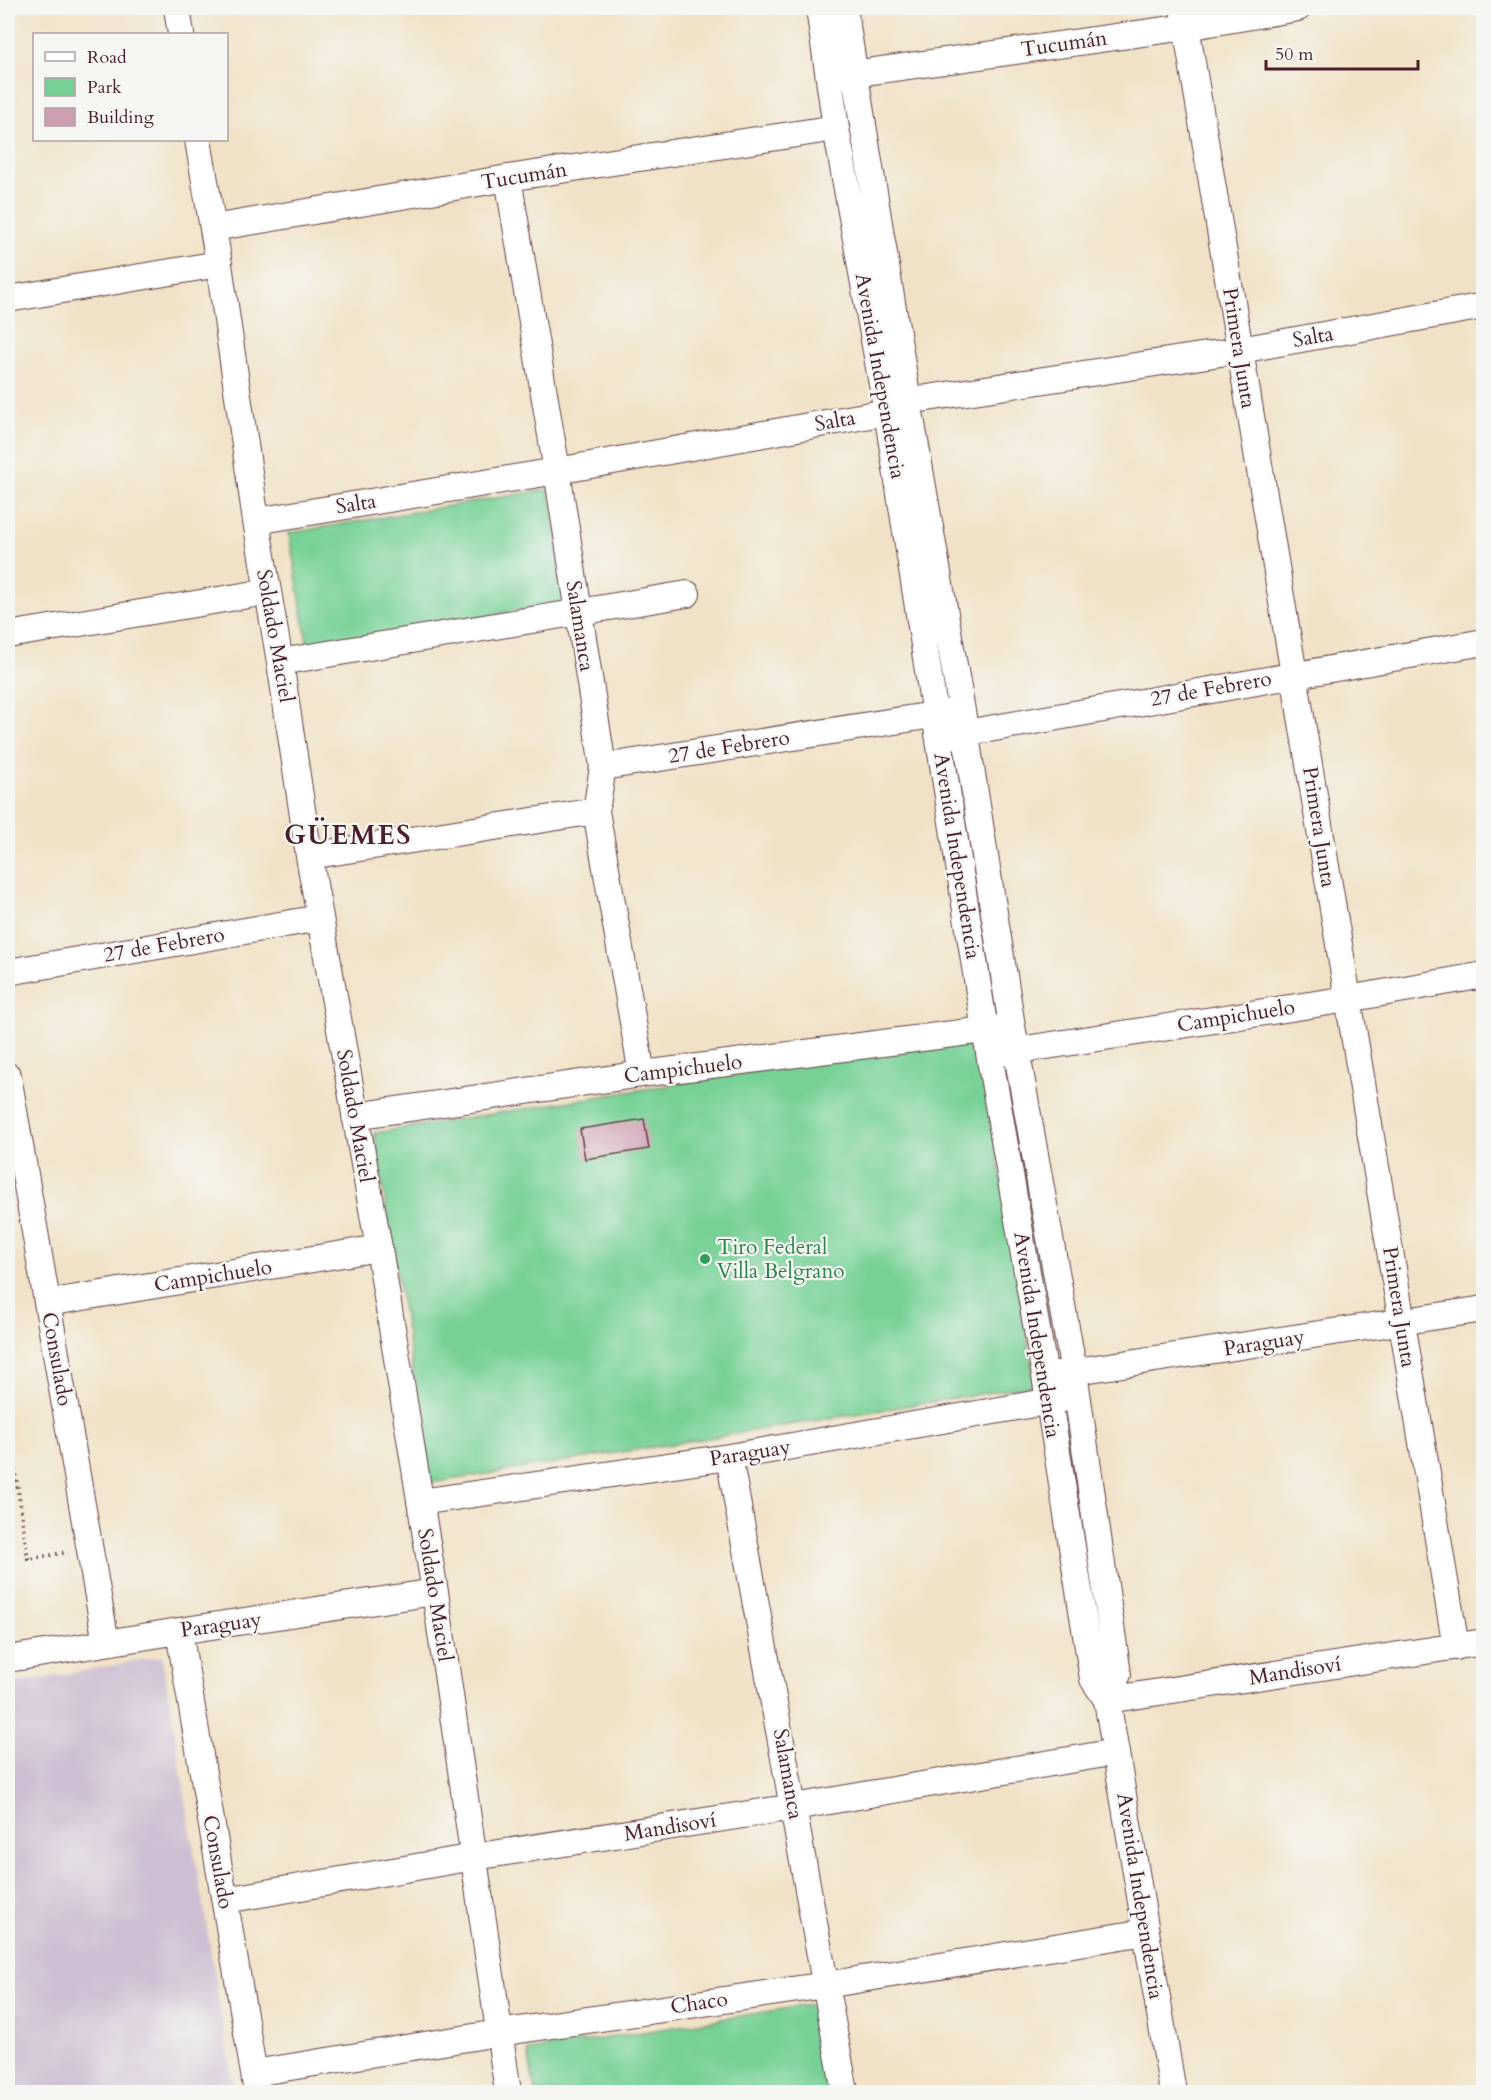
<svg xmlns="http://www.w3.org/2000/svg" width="1491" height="2100" font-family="Cardo,serif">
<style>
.industrial{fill:#cdbed2}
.green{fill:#77d197;stroke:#607861;stroke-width:1.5}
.building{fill:#ce9fb2}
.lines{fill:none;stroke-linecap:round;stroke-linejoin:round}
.minor-casing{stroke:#633c42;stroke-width:28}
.path{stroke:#633c42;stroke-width:4;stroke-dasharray:1.5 4.5;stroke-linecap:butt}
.minor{stroke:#fff;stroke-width:26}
.leisure-dot{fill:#2e9e5b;stroke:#f6f6f2;stroke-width:2}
.labels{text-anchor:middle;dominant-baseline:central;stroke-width:4.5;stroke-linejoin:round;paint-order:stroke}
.street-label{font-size:21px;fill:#4a1f2b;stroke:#f6f6f2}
.leisure-label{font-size:21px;fill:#27864d;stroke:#f6f6f2;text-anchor:start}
.district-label{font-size:27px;font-weight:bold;letter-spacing:1.5px;fill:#4a1f2b;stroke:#f6f6f2}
</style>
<rect width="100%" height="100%" fill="#f6f6f2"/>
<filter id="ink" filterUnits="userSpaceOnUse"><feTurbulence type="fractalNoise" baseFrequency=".0167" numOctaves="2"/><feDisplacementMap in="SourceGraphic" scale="12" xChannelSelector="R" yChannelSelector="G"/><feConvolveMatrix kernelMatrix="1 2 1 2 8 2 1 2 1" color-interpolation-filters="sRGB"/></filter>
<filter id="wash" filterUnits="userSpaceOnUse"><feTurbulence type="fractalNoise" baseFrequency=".008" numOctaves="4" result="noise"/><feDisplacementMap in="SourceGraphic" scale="24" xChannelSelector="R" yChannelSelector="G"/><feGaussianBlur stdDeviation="1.35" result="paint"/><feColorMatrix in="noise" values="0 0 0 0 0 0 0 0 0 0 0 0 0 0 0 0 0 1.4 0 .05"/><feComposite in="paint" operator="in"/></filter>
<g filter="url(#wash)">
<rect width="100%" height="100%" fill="#f0e2c6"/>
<path class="industrial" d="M 162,1656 L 234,2092 L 8,2092 L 8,1685 Z"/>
<path class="green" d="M 549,489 L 569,602 L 308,647 L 289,533 Z
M 959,756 L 1000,1011 L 994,1012 L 953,757 Z
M 978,1035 L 1035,1385 L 431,1483 L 374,1133 Z
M 1011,1074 L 1055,1350 L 1049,1351 L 1005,1075 Z
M 1069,1420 L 1109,1675 L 1103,1676 L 1062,1421 Z
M 813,2004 L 828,2092 L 535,2092 L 528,2051 Z"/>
<g id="blocks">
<path class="building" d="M 644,1119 L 649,1149 L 585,1159 L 580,1129 Z"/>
</g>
</g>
<g filter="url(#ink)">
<use href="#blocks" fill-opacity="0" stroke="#633c42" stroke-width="1.5"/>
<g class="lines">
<g class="minor-casing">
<path id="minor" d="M 177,8 L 181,34
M 819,8 L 836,128 L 887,412 L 985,1030 L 1045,1376 L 1093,1679 L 1107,1700 L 1173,2092
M 844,8 L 908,401 L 962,711 L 1012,1026 L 1074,1372 L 1118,1674 L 1107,1700
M 1183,8 L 1456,1647
M 838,76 L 1186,27 L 1298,8
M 198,140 L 219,264 L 256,521 L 280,662 L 309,856 L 379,1248 L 435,1592 L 508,2092
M 508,178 L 557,471 L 603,767 L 596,811 L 642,1074
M 213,228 L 508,178 L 836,128
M 8,299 L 219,264
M 256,521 L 557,471 L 887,412 L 908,401 L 1240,350 L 1484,306
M 8,635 L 267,592
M 280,662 L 687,594
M 949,736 L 1484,642
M 603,767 L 952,712
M 309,856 L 596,811
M 8,972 L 320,918
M 1001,1053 L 1348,999 L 1484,975
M 8,1076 L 106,1643
M 355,1116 L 642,1074 L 1000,1028
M 47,1303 L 379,1248
M 1057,1374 L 1484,1309
M 729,1457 L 845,2092
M 420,1502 L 729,1457 L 1063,1399
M 179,1631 L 257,2092
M 8,1659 L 179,1631 L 435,1592
M 1107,1700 L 1484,1642
M 225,1900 L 474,1857 L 794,1807 L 1116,1752
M 254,2073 L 498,2033 L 826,1985 L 1145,1932"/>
</g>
<path class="path" d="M 8,1421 L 28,1559 L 68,1552"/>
<use href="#minor" class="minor"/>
</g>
</g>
<circle class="leisure-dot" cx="705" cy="1259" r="6"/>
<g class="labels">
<g class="street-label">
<text transform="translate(1064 44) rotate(-8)">Tucumán</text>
<text transform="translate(524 176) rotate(-9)">Tucumán</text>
<text transform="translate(1313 337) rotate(-10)">Salta</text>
<text transform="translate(1239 348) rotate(81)">Primera Junta</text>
<text transform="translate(880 376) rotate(80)">Avenida Independencia</text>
<text transform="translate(835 421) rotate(-10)">Salta</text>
<text transform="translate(356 504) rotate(-9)">Salta</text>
<text transform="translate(580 626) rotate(81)">Salamanca</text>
<text transform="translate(275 636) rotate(80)">Soldado Maciel</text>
<text transform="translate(1211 689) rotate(-10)">27 de Febrero</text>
<text transform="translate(729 747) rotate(-9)">27 de Febrero</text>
<text transform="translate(1319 827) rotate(81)">Primera Junta</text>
<text transform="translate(957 856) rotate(81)">Avenida Independencia</text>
<text transform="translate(164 945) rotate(-10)">27 de Febrero</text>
<text transform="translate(1236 1016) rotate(-9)">Campichuelo</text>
<text transform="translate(683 1069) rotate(-7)">Campichuelo</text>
<text transform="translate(355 1116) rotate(80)">Soldado Maciel</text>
<text transform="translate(213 1276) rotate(-9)">Campichuelo</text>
<text transform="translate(1399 1307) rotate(81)">Primera Junta</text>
<text transform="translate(1037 1335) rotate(81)">Avenida Independencia</text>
<text transform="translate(1264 1343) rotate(-9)">Paraguay</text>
<text transform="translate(57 1359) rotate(80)">Consulado</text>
<text transform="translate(750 1453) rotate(-9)">Paraguay</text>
<text transform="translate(435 1595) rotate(81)">Soldado Maciel</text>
<text transform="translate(221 1625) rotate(-8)">Paraguay</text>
<text transform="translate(1295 1671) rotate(-9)">Mandisoví</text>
<text transform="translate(788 1774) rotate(80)">Salamanca</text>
<text transform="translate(670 1827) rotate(-9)">Mandisoví</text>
<text transform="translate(218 1862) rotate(80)">Consulado</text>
<text transform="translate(1140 1896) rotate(81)">Avenida Independencia</text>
<text transform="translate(699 2003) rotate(-8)">Chaco</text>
</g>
<g class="leisure-label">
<text x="717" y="1247">Tiro Federal<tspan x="717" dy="24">Villa Belgrano</tspan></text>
</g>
<g class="district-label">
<text x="348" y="835">GÜEMES</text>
</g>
</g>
<rect width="1491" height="2100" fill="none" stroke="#f6f6f2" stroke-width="30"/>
<rect x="33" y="33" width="195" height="108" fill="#f6f6f2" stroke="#b1a0a2" stroke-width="1.5"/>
<rect x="45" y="52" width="30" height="9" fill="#ffffff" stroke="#b1a0a2" stroke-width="1.5"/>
<text x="87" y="63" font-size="18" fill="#4a1f2b">Road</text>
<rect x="45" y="78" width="30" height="18" fill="#77d197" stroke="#b1a0a2" stroke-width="1.5"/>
<text x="87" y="93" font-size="18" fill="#4a1f2b">Park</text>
<rect x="45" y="108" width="30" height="18" fill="#ce9fb2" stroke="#b1a0a2" stroke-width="1.5"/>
<text x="87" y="123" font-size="18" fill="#4a1f2b">Building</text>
<path d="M1266 60v9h152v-9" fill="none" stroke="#4a1f2b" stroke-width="3"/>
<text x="1275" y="60" font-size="18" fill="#4a1f2b" stroke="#f6f6f2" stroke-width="4.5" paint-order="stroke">50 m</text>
</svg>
